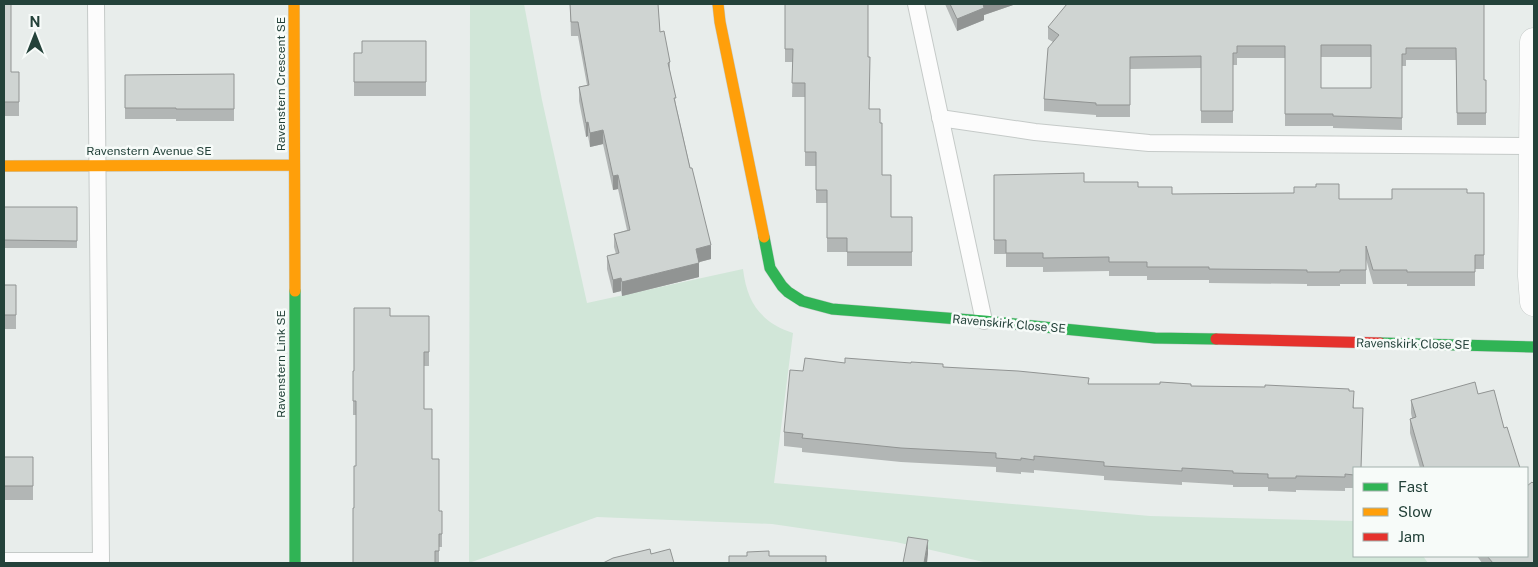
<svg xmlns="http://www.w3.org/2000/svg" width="1538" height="567" font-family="'Public Sans',sans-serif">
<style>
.park{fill:#d1e6d8}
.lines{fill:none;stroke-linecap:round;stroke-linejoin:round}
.lane-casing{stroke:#c5cac8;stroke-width:18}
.street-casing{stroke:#c5cac8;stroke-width:29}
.fast-casing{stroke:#c3cbc8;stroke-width:12}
.slow-casing{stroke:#c3cbc8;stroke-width:12}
.jam-casing{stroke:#c3cbc8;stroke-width:12}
.lane{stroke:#fcfcfc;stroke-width:16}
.street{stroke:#fcfcfc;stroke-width:28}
.fast{stroke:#30b455;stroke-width:11}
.slow{stroke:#ff9f0a;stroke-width:11}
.jam{stroke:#e5322d;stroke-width:11}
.wall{fill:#b2b6b5;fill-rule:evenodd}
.shaded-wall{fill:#919493}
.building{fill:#cfd4d2;stroke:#919493;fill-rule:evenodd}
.labels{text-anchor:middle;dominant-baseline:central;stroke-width:5;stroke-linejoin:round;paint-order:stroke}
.street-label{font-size:12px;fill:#24423a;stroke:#f7fbf9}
</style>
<rect width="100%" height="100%" fill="#e8edeb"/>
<path class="park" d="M 470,4 L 524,4 L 542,100 L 587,303 L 743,269 C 747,302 760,322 793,333 L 774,483 L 1150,516 L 1354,521 L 1354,556 L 1423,556 L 1428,563 L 988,563 L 896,542 L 772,524 L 597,517 L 469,563 Z"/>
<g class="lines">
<g class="lane-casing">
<path id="lane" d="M 916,4 L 984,321
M 940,118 L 1035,132 L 1149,143 L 1533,146
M 4,561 L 101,561 L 96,4"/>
</g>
<g class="street-casing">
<path id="street" d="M 1534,42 L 1532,276 L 1534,302"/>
</g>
<g class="fast-casing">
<path id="fast" d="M 764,237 L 770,268 L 782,286 L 788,292 L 802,301 L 832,309 L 984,321 L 1155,338 L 1216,339
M 295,291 L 295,563
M 1380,343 L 1534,347"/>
</g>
<g class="slow-casing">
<path id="slow" d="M 294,4 L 295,291
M 718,4 L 720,22 L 764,237
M 4,166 L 294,165"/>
</g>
<g class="jam-casing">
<path id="jam" d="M 1216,339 L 1380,343"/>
</g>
<use href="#lane" class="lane"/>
<use href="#street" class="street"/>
<use href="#fast" class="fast"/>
<use href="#slow" class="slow"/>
<use href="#jam" class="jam"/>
</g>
<path class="wall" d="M 4,4 L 11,72 L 19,72 L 19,116 L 4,116 Z
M 570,4 L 658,4 L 660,32 L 670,62 L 670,71 L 676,105 L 711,259 L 699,262 L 699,277 L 622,296 L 621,291 L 613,293 L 607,269 L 607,256 L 616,254 L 614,247 L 614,234 L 627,230 L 618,189 L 613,190 L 603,144 L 590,147 L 588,136 L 586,137 L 579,101 L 579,87 L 587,85 L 578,36 L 571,36 Z
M 785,4 L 868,57 L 869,109 L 880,123 L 882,175 L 891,217 L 912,217 L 912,266 L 847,266 L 847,252 L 827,252 L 827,203 L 816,203 L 816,166 L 805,166 L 805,97 L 792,97 L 793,62 L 785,62 Z
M 945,4 L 1016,4 L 984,15 L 984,20 L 957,31 Z
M 1484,4 L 1484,80 L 1486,80 L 1486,125 L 1457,125 L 1456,60 L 1406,60 L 1406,66 L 1402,66 L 1402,130 L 1333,128 L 1333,126 L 1285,126 L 1285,58 L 1237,58 L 1237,65 L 1233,65 L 1233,123 L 1201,123 L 1201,68 L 1130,69 L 1130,117 L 1096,117 L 1096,115 L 1044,111 L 1044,99 L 1053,42 L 1048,39 L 1048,27 ZM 1321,57 L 1371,57 L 1371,88 L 1321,88 Z
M 426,41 L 426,96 L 354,96 L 354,53 L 362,53 Z
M 234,74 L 234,121 L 176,121 L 176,119 L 125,119 L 125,75 Z
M 994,175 L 1138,187 L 1172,194 L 1339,199 L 1392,199 L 1467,193 L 1484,193 L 1484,269 L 1475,269 L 1475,286 L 1407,286 L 1407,284 L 1373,284 L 1366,259 L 1366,284 L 1340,284 L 1340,286 L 1307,286 L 1307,284 L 1209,283 L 1209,280 L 1147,280 L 1147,276 L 1109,276 L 1109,271 L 1043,272 L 1043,267 L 1006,267 L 1006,254 L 994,254 Z
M 4,207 L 77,207 L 77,248 L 4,248 Z
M 4,285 L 16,285 L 16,329 L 4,329 Z
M 390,316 L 429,316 L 429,366 L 424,366 L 424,409 L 432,459 L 439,511 L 442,511 L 442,547 L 439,547 L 439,563 L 353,563 L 354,508 L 356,466 L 356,415 L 353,415 L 353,371 L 354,371 Z
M 845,363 L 911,363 L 1089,384 L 1191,386 L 1349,391 L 1354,408 L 1354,488 L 1345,488 L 1345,491 L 1296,490 L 1296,492 L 1268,491 L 1268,487 L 1233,487 L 1233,485 L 1182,482 L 1182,485 L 1104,480 L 1104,476 L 1034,470 L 1034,473 L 1021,472 L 1021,474 L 996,472 L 996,467 L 901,462 L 802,452 L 802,448 L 784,446 L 784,432 L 803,371 Z
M 1478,394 L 1504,428 L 1520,468 L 1420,468 L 1410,433 L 1410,419 L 1412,418 L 1411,413 L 1411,400 Z
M 4,457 L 33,457 L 33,500 L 4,500 Z
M 1477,556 L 1527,556 L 1534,563 L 1482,563 Z"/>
<path class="shaded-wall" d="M 983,4 L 1016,4 L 984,15 L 984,20 L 957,31 L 957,19 Z
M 588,122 L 588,136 L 586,137 L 586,123 Z
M 603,130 L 603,144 L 590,147 L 590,133 Z
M 618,175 L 618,189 L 613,190 L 613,176 Z
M 711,245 L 711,259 L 696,263 L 696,249 Z
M 699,263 L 699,277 L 622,296 L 622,282 Z
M 621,278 L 621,291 L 613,293 L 613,280 Z
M 928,540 L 928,554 L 927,563 L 924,563 Z"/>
<path class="building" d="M 4,4 L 11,4 L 11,72 L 19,72 L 19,102 L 4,102 Z
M 570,4 L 658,4 L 660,32 L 664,31 L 670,62 L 668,63 L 676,98 L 674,98 L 690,168 L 692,168 L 711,245 L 696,249 L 699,263 L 622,282 L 621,278 L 613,280 L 607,256 L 619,253 L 614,234 L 630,230 L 618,175 L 613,176 L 603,130 L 590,133 L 588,122 L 586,123 L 579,87 L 589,85 L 578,22 L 571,22 Z
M 785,4 L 868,4 L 868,57 L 870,57 L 869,109 L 880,109 L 880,123 L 882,123 L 882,175 L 891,175 L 891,217 L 912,217 L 912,252 L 847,252 L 847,238 L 827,238 L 827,190 L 816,190 L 816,152 L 805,152 L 805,83 L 792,83 L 793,49 L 785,49 Z
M 950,4 L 984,4 L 983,4 L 984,8 L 957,19 Z
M 1067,4 L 1484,4 L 1484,80 L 1486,80 L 1486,113 L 1457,113 L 1456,48 L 1406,48 L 1406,54 L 1402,54 L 1402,118 L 1333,116 L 1333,114 L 1285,114 L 1285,46 L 1237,46 L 1237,53 L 1233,53 L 1233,111 L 1201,111 L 1201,56 L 1130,57 L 1130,105 L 1096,105 L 1096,103 L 1044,99 L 1048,48 L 1059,35 L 1048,27 ZM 1321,45 L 1371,45 L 1371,88 L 1321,88 Z
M 362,41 L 426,41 L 426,82 L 354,82 L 354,53 L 362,53 Z
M 234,74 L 234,109 L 176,109 L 176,108 L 125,108 L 125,75 Z
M 1084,173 L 1084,182 L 1138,182 L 1138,187 L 1172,187 L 1172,194 L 1294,193 L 1294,187 L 1316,187 L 1316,184 L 1339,184 L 1339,199 L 1392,199 L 1392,189 L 1467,189 L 1467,193 L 1484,193 L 1484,255 L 1475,255 L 1475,272 L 1407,272 L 1407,270 L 1373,270 L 1366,246 L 1366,270 L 1340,270 L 1340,272 L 1307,272 L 1307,270 L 1209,269 L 1209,267 L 1147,267 L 1147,262 L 1109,262 L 1109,257 L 1043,258 L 1043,253 L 1006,253 L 1006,240 L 994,240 L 994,175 Z
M 4,207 L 77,207 L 77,241 L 4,240 Z
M 4,285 L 16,285 L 16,315 L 4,315 Z
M 354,308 L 390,308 L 390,316 L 429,316 L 429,352 L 424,352 L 424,409 L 432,409 L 432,459 L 439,459 L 439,511 L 442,511 L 442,534 L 439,534 L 439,551 L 435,551 L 435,563 L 353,563 L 353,508 L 354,508 L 354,466 L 356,466 L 356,401 L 353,401 L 353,371 L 354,371 Z
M 805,358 L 845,363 L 845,358 L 911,363 L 911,362 L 943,364 L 943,367 L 1018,371 L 1089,378 L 1088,384 L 1160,384 L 1160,382 L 1191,384 L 1191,386 L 1265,387 L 1265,385 L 1349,389 L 1349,391 L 1354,391 L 1353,408 L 1363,408 L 1361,468 L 1354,468 L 1354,475 L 1345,474 L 1345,477 L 1296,476 L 1296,478 L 1268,478 L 1268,474 L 1233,473 L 1233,471 L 1182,468 L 1182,471 L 1104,466 L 1104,462 L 1034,456 L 1034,460 L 1021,458 L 1021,460 L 996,458 L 996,453 L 901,448 L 802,438 L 803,434 L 784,432 L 790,370 L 803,371 Z
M 1475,382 L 1478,394 L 1494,390 L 1504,428 L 1507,427 L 1520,468 L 1424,468 L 1410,419 L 1416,417 L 1411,400 Z
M 4,457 L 33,457 L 33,486 L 4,486 Z
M 1532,482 L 1534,484 L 1534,563 L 1493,563 L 1487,556 L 1527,556 L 1527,486 Z
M 908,537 L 928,540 L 924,563 L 903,563 Z
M 650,549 L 651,554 L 670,549 L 674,563 L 603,563 L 613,558 Z
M 769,551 L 769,556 L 826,556 L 826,563 L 729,563 L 729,556 L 747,556 L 747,552 Z"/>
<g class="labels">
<g class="street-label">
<text transform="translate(281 84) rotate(-90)">Ravenstern Crescent SE</text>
<text x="149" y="151">Ravenstern Avenue SE</text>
<text transform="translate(1009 324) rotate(5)">Ravenskirk Close SE</text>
<text transform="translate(1413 344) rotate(1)">Ravenskirk Close SE</text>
<text transform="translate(281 364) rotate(-90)">Ravenstern Link SE</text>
</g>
</g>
<rect width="1538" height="567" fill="none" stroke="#24423a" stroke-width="10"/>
<rect x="1353" y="467" width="175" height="90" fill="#f7fbf9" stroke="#a3b1ad"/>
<rect x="1363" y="483" width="25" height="8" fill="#30b455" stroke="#a3b1ad"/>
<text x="1398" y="492" font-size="15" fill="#24423a">Fast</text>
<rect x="1363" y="508" width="25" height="8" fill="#ff9f0a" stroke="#a3b1ad"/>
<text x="1398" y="517" font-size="15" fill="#24423a">Slow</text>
<rect x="1363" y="533" width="25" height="8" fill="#e5322d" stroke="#a3b1ad"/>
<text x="1398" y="542" font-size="15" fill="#24423a">Jam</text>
<g transform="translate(35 35)" stroke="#f7fbf9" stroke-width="4" paint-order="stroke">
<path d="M0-4L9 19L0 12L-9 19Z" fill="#24423a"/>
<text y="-8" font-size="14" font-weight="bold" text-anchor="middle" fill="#24423a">N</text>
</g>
</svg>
